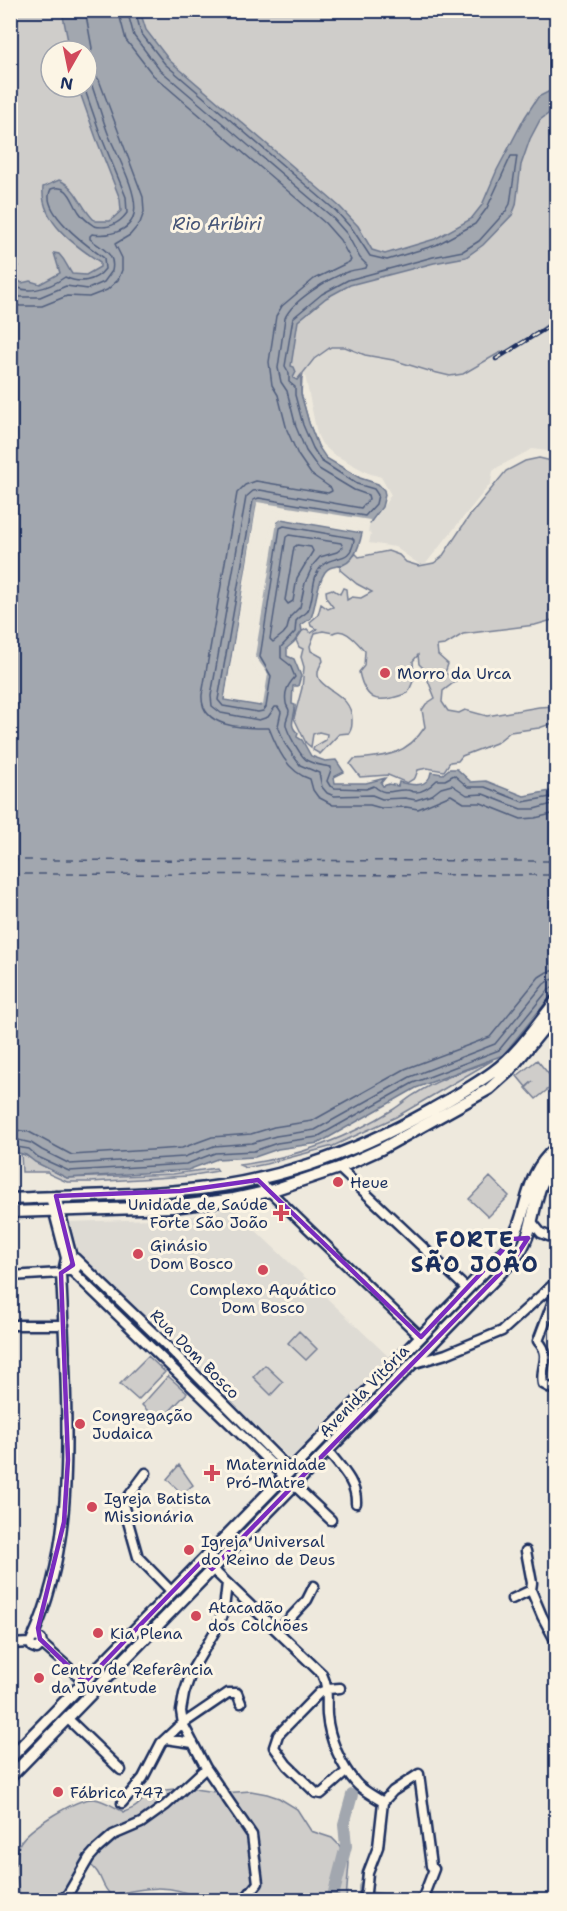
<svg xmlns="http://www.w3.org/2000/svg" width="567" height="1911" font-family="'Shantell Sans',sans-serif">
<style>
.built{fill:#dedbd4}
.green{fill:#cfcdca;stroke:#757e94;stroke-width:1.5;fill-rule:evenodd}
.water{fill:#a2a7af;stroke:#6c778f;stroke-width:1.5}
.pier{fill:#eee9dd}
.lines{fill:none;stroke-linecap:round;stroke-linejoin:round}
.shore{stroke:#515f7e;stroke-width:1.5}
.river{stroke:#a2a7af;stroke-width:12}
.ferry{stroke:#445376;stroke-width:1.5;stroke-dasharray:8 6;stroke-linecap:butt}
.minor-casing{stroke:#1b2f5e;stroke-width:13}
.major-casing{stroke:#1b2f5e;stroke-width:15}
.minor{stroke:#fcf5e5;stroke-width:8}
.major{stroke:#fcf5e5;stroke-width:10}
.rail-casing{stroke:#1b2f5e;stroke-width:4.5}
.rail{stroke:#fcf5e5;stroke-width:2;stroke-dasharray:7;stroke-linecap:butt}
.marked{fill:none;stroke:#7b2cbf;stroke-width:4.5;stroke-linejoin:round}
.poi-dot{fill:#d1495b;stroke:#fcf5e5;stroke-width:2}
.labels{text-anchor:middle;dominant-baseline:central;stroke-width:6;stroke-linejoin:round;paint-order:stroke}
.poi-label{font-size:16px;fill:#1b2f5e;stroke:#fcf5e5;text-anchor:start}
.street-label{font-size:16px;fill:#1b2f5e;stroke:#fcf5e5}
.water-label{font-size:18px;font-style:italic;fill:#445376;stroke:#fcf5e5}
.district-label{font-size:22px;font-weight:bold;letter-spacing:1.5px;fill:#1b2f5e;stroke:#fcf5e5}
</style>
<rect width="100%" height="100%" fill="#eee9dd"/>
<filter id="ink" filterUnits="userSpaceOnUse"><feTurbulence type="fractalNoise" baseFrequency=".0167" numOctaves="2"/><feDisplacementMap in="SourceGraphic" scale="12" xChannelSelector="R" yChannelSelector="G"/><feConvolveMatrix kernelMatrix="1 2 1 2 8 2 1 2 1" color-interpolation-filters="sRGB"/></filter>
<g filter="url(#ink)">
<path class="built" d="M 556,316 L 556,452 L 532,449 L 498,467 L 493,471 L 491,483 L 423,567 L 395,547 L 369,543 L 371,533 L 368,532 L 370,520 L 374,520 L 391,495 L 381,477 L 368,473 L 333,454 L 322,444 L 317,434 L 304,370 L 320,342 L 371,350 L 455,375 Z
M 232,1208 L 392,1360 L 292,1461 L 80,1259 L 70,1222 L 183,1218 Z"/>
<path class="green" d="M 10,11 L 556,11 L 556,318 L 513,349 L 499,353 L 463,374 L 450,376 L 429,371 L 393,360 L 365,355 L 345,347 L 331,347 L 314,359 L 303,373 L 302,378 L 301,394 L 309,423 L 318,446 L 11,562 ZM 51,51 L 87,51 L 87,87 L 51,87 Z
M 539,458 L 556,462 L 556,619 L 535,625 L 463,634 L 445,645 L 437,646 L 438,655 L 448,664 L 445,673 L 457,680 L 443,691 L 442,702 L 448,711 L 459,713 L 465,710 L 487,716 L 539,707 L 556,706 L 556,722 L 539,728 L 510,732 L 496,743 L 462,756 L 458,761 L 450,762 L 444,771 L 427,768 L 418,770 L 415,778 L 407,783 L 388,775 L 360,777 L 350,764 L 354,759 C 385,757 407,755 425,727 L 422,710 L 426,704 L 435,698 L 423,668 L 419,664 L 418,655 L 413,661 L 414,679 L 408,693 C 381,703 366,705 359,672 L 364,666 L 365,651 C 357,643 345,626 333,633 L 323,631 L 315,633 L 310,646 L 311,651 L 322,657 L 323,661 C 302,691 352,686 352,720 C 352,726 352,728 349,733 L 339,734 L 320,754 L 313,750 L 314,747 L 326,740 L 327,734 L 319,732 L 313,734 L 311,747 L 306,743 L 294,718 L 302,688 L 304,667 L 301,657 L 303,649 L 299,647 L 296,640 L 302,631 L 307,629 L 311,633 L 317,629 L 311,626 L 310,622 L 318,615 L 321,604 L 328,609 L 333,607 L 327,599 L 326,591 L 332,589 L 340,594 L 343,588 L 346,589 L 347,600 L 352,597 L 361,598 L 372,592 L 357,584 L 340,570 L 340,566 L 356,554 L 359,557 L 388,551 L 399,555 L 406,562 L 419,566 L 434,563 L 442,557 L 470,515 L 506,471 L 525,461 Z
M 493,1060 L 396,1117 L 333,1146 L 266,1164 L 246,1168 L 239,1165 C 295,1158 346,1139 394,1109 C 402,1104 409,1097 417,1093 C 440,1078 468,1070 493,1060 Z
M 537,1060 L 556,1083 L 536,1099 L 526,1088 L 533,1081 L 526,1087 L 517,1076 Z
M 21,1153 L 67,1178 L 173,1174 L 216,1168 L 218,1171 L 188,1176 L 91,1182 L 67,1182 L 49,1174 L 48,1172 L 22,1172 Z
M 490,1177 L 509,1196 L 488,1217 L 469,1199 Z
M 299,1331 L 317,1349 L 306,1360 L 288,1343 Z
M 148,1356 L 165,1372 L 138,1400 L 120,1384 Z
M 265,1365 L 283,1382 L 271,1395 L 253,1377 Z
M 168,1376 L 187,1393 L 159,1422 L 142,1405 Z
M 179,1465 L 193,1485 L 182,1494 L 167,1479 Z
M 175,1789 L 194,1789 L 222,1793 L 251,1791 L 267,1794 L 279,1798 L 297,1809 L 311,1831 L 332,1838 L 339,1845 L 349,1863 L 346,1900 L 201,1900 C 172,1882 142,1888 111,1895 C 99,1884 104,1874 88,1863 C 66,1890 59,1906 21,1897 C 17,1890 15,1851 20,1843 C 28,1829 77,1797 94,1799 C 105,1800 115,1808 124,1812 C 138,1807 136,1806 145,1798 C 154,1791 164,1790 175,1789 Z"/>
<path class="water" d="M 62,11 L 140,11 L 146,30 L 169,60 L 340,207 L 358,226 L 372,250 L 385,254 L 435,239 L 471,219 L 482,205 L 497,170 L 525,117 L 538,97 L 556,88 L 556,108 L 540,120 L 530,139 L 521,165 L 516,205 L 512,215 L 483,245 L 466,257 L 434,263 L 350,285 L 326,298 L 298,321 L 291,366 L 294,367 L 296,372 L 293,378 L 297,380 L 301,375 L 301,394 L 309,423 L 318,446 L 326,458 L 360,478 L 378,484 L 384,490 L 385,495 L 382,507 L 370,523 L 257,504 L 224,700 L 260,706 L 265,677 L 253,659 L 274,525 L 281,519 L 362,533 C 359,547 354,564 338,566 C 332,567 329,567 325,572 C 316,585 317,602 311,618 L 301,625 L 302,631 L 294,642 L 287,648 L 287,656 L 294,659 L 301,676 L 298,686 L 293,686 L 292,704 L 295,705 C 296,716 287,725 298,733 L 297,737 L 302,740 L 311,756 L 325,761 L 336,760 L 344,772 L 334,777 L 335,783 L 366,783 L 385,778 L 381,783 L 383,786 L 389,784 L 398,786 L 399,782 C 411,785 429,789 431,772 L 443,774 L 449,769 L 457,769 L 471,782 L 486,781 L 524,796 L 556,790 L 556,990 L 503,1055 L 416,1088 L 319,1143 L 278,1149 L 255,1157 L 217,1159 L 188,1170 L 67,1178 L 35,1162 L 26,1155 L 11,1151 L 11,264 L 14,261 L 19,266 L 14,273 L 17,280 L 22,283 L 30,281 L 40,284 L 60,273 L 54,253 L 59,254 C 66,261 67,267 72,274 L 86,275 L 100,267 L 100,262 C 74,245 40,221 43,187 L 59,180 C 78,188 80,207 95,221 L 110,221 L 121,211 L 120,199 L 96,138 L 78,87 L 87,87 L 87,51 L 70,51 Z"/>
<path class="pier" d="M 257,502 L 370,520 L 369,526 L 259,507 L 227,698 L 258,703 L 262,678 L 250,659 L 272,523 L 281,516 L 364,531 L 283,518 L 277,522 L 255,656 L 268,674 L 263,705 L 225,698 Z"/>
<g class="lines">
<path class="shore" d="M 118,10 L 126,40 L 153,75 L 325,223 L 340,240 L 351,260 L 349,262 L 314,279 L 282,306 L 276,316 L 269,362 L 272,385 L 278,395 L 287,430 L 298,455 L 311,474 L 331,488 L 332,491 L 328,493 L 256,481 L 245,485 L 237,493 L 202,695 C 200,729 246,728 269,728 C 277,748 287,772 310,779 L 313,790 L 318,797 L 333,805 L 370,805 L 381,808 L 406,807 L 418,809 L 451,795 L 464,803 L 481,803 L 521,819 L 535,818 L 556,813
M 127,10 L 134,36 L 159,69 L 331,216 L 347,234 L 360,258 L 367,265 L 366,268 C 360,269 353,270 347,272 C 329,278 292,301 285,318 L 278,368 L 281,382 L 287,391 L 296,427 L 306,451 L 319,469 L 354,490 L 368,495 L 369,499 L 361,508 L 260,490 L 253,491 L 246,497 L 211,696 L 212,706 L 221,713 L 259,720 L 268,717 L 275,707 L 278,707 L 281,712 L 278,726 L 285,744 L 300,765 L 319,773 L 322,787 L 327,793 L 334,796 L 372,795 L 382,799 L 405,798 L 416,800 L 432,795 L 441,788 L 452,785 L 467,795 L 483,794 L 521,809 L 534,809 L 556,803
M 135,10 L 141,33 L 165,64 L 336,211 L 353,230 L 370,256 L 387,260 L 436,245 L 475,224 L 487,208 L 511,156 L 517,156 L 510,204 L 506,211 L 479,241 L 463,251 L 433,257 L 348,280 L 322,294 L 293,318 L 285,366 L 289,373 L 289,382 L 295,387 L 295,395 L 303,425 L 313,448 L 321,461 L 357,484 L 374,489 L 378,495 L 376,504 L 365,516 L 259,498 L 253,500 L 218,700 L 223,706 L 258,712 L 263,711 L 266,707 L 271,676 L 260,657 L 280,528 L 284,526 L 352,538 L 354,540 C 351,563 335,555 324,564 C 309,576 316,598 307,612 C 304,615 299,617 296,621 L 295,632 L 281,647 L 281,658 L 290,665 L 295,677 C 288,685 284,691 286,703 C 286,706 289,708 289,711 C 289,716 285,720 286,725 C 287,732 302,759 308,761 C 314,764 324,766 331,767 L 331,770 L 327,781 L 330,786 L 335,788 L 366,789 L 374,786 C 386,797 393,789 406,790 C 412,790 410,792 416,792 C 424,792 431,786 437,780 L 445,780 L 454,775 L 468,787 L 485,787 L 523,802 L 556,796
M 10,280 C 21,299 51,287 65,277 C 79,284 95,282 105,269 L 104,258 C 89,247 38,211 51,189 C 69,183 71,200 79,212 C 83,218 88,222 94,226 C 108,229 118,225 127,213 L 126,197 L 101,136 L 84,87
M 10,292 L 20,297 L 40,297 L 66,286 L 88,289 L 104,282 L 112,271 C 116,253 102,249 90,239 L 90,236 L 92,234 C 107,236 130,233 134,214 C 139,194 117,155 109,136 C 102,118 97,100 91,83 L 87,77
M 10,303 L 20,306 L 42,306 L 67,296 L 89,297 L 107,290 L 118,280 L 122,270 L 122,258 L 115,244 L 130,235 L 140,223 L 144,212 L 143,197 L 99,80 L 87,66 L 92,48 L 85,10
M 289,535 L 341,543 L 343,547 L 337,552 L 320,557 L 313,565 L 305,583 L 300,607 L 290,617 L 287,629 L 283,634 L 273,642 L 270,639 L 286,537 Z
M 297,545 L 311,547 L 313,551 L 297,578 L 293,601 L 288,604 L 285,600 L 294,547 Z
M 10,1129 L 29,1132 L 72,1155 L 182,1148 L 212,1137 L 251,1134 L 274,1127 L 312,1121 L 405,1069 L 490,1037 L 539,977 L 547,972 L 556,970
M 10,1138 L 31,1143 L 42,1150 L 70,1164 L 184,1157 L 214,1146 L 252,1143 L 276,1136 L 315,1130 L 410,1077 L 495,1044 L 544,984 L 550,980 L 556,979
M 10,1146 L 29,1149 L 38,1157 L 69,1171 L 186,1164 L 215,1153 L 254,1151 L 277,1143 L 317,1137 L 413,1083 L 499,1050 L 549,989 L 556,987"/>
<path class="river" d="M 364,1887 L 364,1894 L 369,1897 L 389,1900
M 332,1900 L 346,1846 L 344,1824 L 352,1795"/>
<path class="ferry" d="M 10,860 L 556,861
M 10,874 L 556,875"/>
<g class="minor-casing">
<path id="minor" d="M 339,1168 L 467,1289
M 258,1180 L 421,1337
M 56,1196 L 72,1257
M 50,1197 L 66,1258
M 532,1222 L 541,1233 L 556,1239
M 77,1260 L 77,1267 L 75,1270 L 69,1271 L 64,1267 L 66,1258 L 75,1258 L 167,1346 L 290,1470
M 72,1271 L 284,1476
M 10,1276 L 61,1273
M 10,1325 L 64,1325
M 412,1364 L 446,1354 L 502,1331 L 556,1282
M 556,1391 L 543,1384 C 539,1366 553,1357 538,1341 L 556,1293
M 328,1451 C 340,1467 357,1482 356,1503
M 146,1473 L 123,1504 L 138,1557 L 172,1592
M 294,1485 L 331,1520
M 526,1551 L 532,1583 L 531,1590
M 203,1560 L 322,1674 C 329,1688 326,1700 327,1715 C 329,1738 341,1766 356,1783 C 363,1791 374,1796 383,1802
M 227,1583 L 224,1609 L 218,1626 L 192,1670 L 184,1694 L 181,1711 L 183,1724 L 206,1768 L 252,1835 L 258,1883 L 244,1900
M 512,1599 L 531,1590 L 542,1616 L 556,1642
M 278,1631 L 307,1600 L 314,1586
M 32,1639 C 67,1562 68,1479 66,1396 C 65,1355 63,1314 61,1273 L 66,1270
M 10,1644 L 30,1643 L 32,1639 L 36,1637 L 41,1639 L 42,1644 L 37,1649 L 32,1647 L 30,1643
M 42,1644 L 85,1682
M 340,1688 L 328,1689 L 319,1693 L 278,1735 L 274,1747 L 287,1765 L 316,1793 L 321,1794 L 347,1771
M 67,1718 L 121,1770
M 166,1739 L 193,1743
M 122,1803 L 143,1778 L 161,1743 L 178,1727 L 228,1693 L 237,1693 L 241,1703
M 61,1900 L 68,1894 L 89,1858 L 97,1849 L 113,1835 L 141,1823 L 166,1805 L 206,1768
M 363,1900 L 366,1892 L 368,1873 L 378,1847 L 383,1802 L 393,1791 L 419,1774 L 431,1866 L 434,1869 L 422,1900"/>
</g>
<g class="major-casing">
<path id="major" d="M 10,1199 C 66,1196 123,1196 178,1191 C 270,1184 351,1155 431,1110 C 452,1098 474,1086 493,1072 C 518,1054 537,1025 556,1001
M 10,1212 L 173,1207 L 234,1199 L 270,1191 L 339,1168 L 381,1149 L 489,1089 L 508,1072 L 556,1013
M 10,1758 L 507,1248 C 531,1213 521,1178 556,1148
M 10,1777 L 515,1258 C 539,1230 529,1187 556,1163"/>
</g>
<use href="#minor" class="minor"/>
<use href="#major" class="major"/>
<g class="rail-casing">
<path id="rail" d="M 496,359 L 556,322"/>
</g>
<use href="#rail" class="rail"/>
</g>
</g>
<path class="marked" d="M 258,1180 L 421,1337 L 513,1239 L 528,1238 L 515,1258 L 212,1569 L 203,1560 L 85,1682 L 40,1639 L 38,1628 L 64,1522 L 68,1460 L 61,1273 L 73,1265 L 56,1196 L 180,1191 Z"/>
<g class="poi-dot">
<circle cx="385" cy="673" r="6"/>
<circle cx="338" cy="1182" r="6"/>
<path d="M278 1204h6v6h6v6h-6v6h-6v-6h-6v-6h6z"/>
<circle cx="138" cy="1254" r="6"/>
<circle cx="263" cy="1270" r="6"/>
<circle cx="80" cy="1424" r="6"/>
<path d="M209 1464h6v6h6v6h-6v6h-6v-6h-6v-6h6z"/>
<circle cx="92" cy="1507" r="6"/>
<circle cx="189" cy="1550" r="6"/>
<circle cx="196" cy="1616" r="6"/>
<circle cx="98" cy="1633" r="6"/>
<circle cx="39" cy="1678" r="6"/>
<circle cx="58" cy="1792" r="6"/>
</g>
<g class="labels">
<g class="poi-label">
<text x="397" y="673">Morro da Urca</text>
<text x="350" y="1182">Heue</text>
<text x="268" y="1204" text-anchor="end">Unidade de Saúde<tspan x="268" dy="18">Forte São João</tspan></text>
<text x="150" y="1245">Ginásio<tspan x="150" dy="18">Dom Bosco</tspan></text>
<text x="263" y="1289" text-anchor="middle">Complexo Aquático<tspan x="263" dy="18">Dom Bosco</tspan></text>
<text x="92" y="1415">Congregação<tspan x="92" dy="18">Judaica</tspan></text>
<text x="226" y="1464">Maternidade<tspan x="226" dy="18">Pró-Matre</tspan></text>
<text x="104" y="1498">Igreja Batista<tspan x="104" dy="18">Missionária</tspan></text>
<text x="201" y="1541">Igreja Universal<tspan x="201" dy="18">do Reino de Deus</tspan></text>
<text x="208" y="1607">Atacadão<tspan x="208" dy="18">dos Colchões</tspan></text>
<text x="110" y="1633">Kia Plena</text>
<text x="51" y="1669">Centro de Referência<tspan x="51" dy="18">da Juventude</tspan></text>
<text x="70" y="1792">Fábrica 747</text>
</g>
<g class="street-label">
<text transform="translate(195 1354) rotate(45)">Rua Dom Bosco</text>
<text transform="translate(364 1391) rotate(-46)">Avenida Vitória</text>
</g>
<g class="water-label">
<text x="217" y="224">Rio Aribiri</text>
</g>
<g class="district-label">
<text x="475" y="1239">FORTE<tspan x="475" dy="25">SÃO JOÃO</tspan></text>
</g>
</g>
<rect width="567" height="1911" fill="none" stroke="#fcf5e5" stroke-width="36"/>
<rect x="18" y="18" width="531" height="1875" fill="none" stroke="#1b2f5e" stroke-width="2" filter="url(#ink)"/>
<g transform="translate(69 69) rotate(189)"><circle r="28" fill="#fcf5e5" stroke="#a2a6af" stroke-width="1.5"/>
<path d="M0-4.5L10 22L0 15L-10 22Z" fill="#d1495b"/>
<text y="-9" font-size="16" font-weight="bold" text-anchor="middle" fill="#1b2f5e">N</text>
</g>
</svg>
